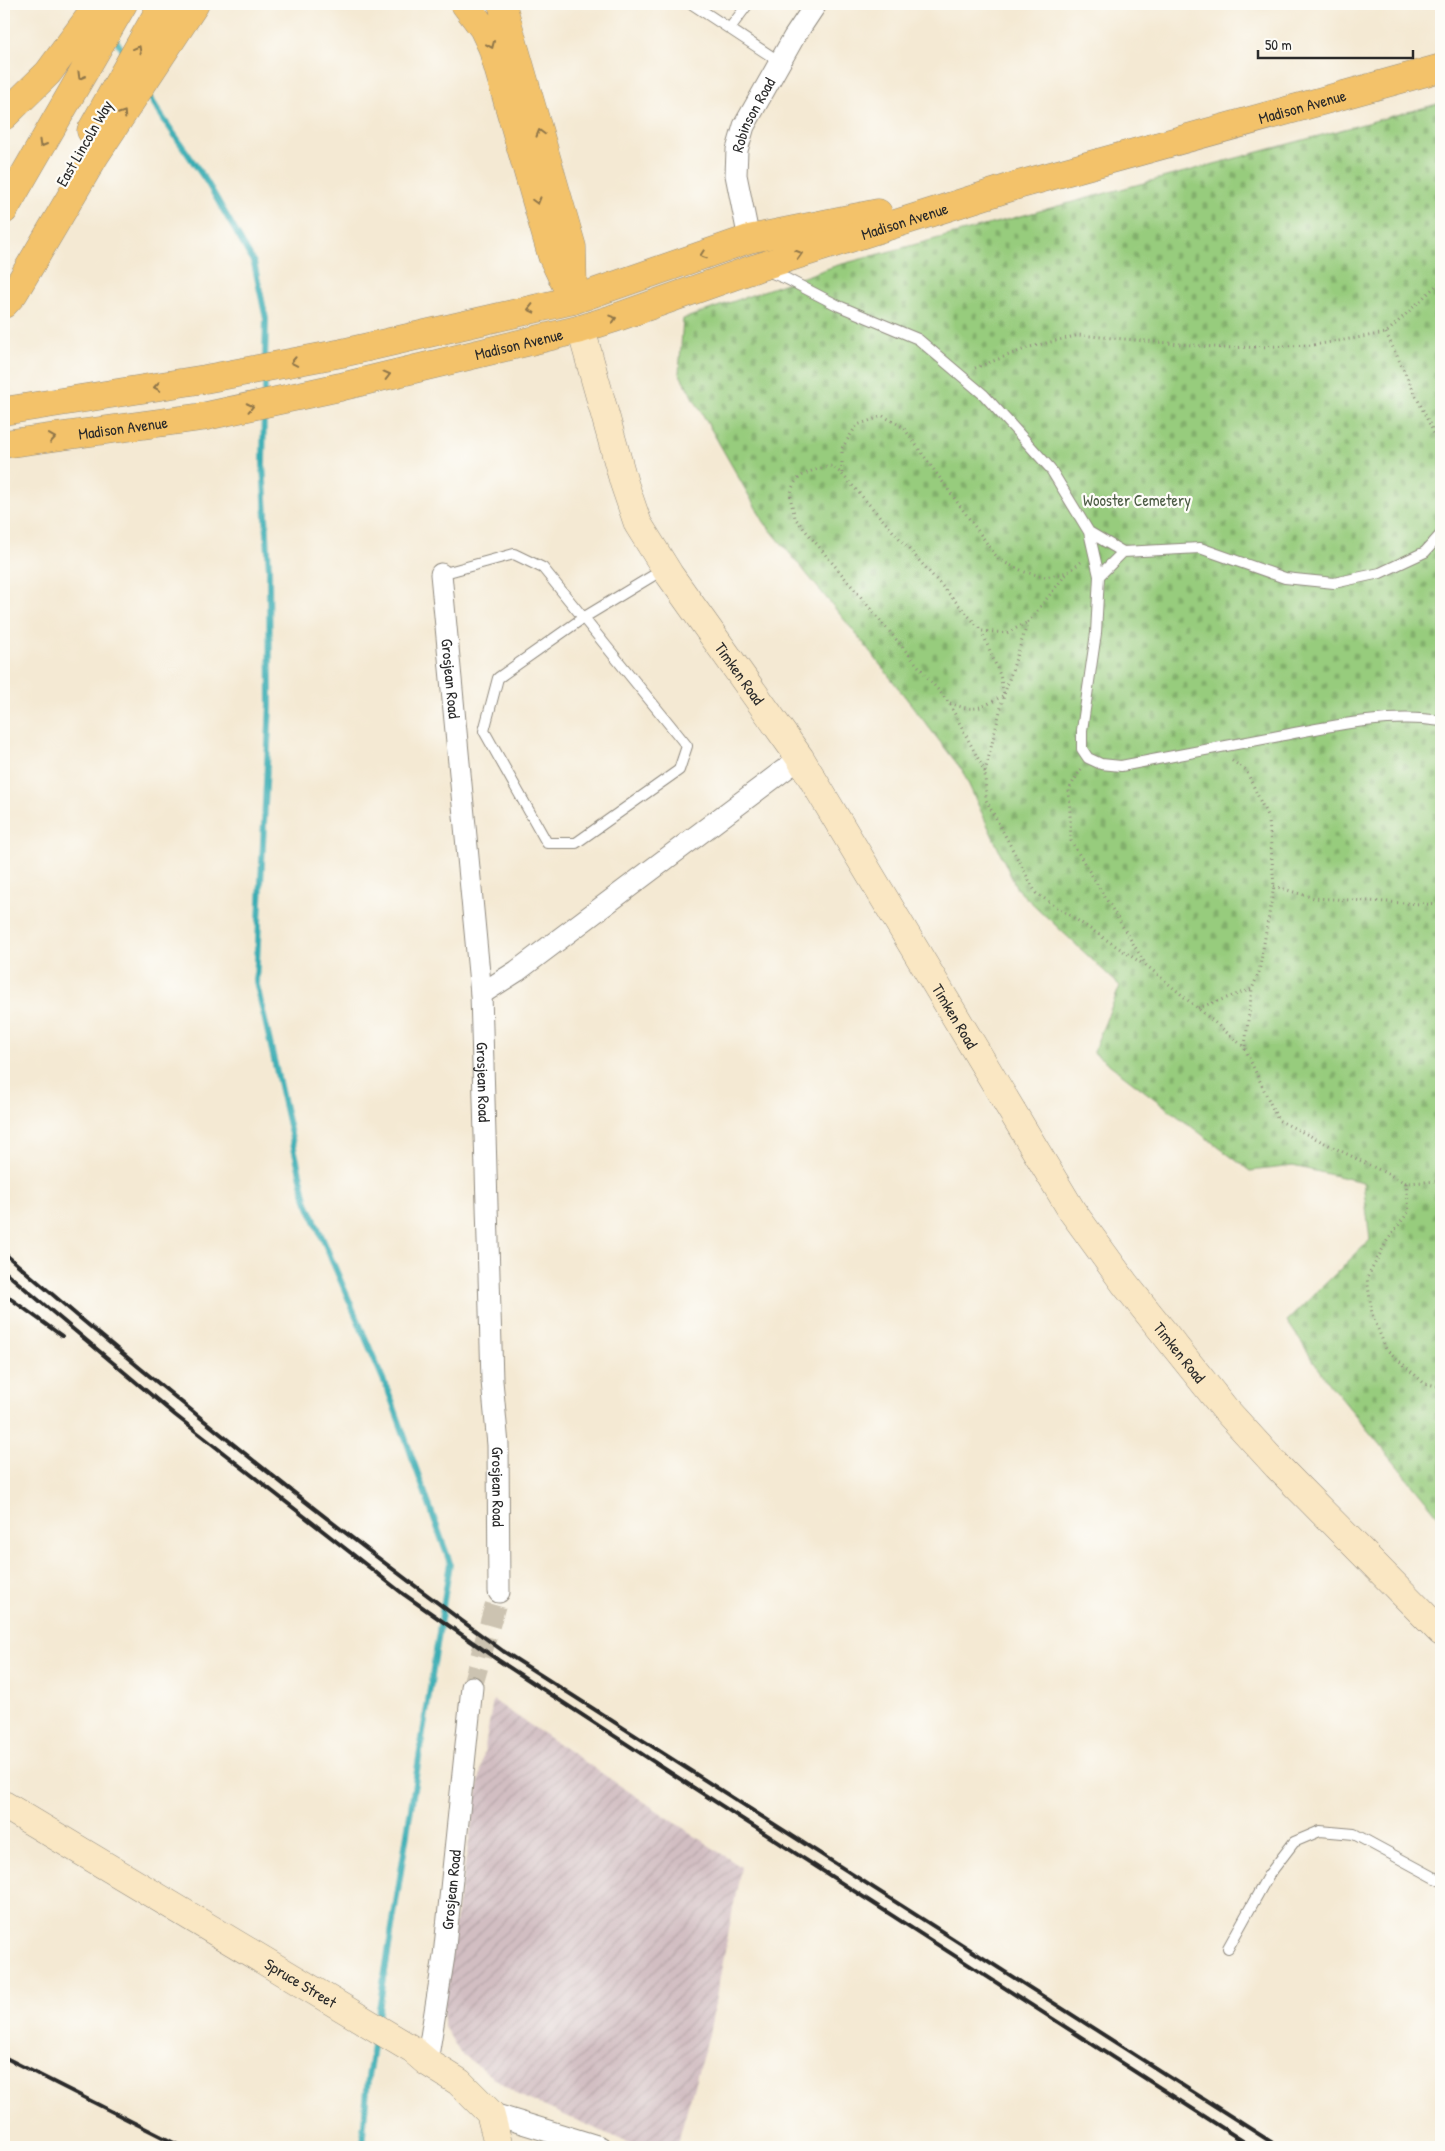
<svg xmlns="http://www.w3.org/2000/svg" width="1445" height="2151" font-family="'Patrick Hand',sans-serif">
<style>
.industrial{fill:url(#industrial-furrows)}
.cemetery{fill:url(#cemetery-stones);stroke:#617c54}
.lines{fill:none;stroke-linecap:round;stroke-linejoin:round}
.stream{stroke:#3badb4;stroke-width:6}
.street-tunnel{stroke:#ccc3b1;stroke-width:21;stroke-dasharray:21 11;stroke-linecap:butt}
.lane-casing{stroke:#908a7f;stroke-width:12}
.street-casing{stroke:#908a7f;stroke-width:23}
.secondary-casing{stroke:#908a7f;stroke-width:29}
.primary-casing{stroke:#908a7f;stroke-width:29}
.highway-casing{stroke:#908a7f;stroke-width:29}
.path{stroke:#908a7f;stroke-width:3;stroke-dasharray:1 4;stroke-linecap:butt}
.lane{stroke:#fff;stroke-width:10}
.street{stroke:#fff;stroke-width:21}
.secondary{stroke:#fae7c3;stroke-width:28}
.primary{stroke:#f3c26a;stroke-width:28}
.highway{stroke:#f3c26a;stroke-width:28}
.rail{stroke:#2b2b2b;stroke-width:4}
.oneway{stroke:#8f764a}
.labels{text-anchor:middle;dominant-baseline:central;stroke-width:4.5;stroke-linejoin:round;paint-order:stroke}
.street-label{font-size:16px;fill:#2b2b2b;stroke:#fdfcf7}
.park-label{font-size:16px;fill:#4b5b44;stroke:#fdfcf7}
</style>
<defs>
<pattern id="industrial-furrows" width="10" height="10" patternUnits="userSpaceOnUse" patternTransform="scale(1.25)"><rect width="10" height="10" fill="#d2bec2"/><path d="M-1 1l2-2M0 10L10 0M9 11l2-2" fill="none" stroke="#b4a3a7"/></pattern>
<pattern id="cemetery-stones" width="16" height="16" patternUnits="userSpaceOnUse" patternTransform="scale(1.25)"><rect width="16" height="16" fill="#97cc7d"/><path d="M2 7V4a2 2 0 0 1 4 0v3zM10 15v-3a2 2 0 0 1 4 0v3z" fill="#82af6c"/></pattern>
</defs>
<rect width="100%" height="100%" fill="#fdfcf7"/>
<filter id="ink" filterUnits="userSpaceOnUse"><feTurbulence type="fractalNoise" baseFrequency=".02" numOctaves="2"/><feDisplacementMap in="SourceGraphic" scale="10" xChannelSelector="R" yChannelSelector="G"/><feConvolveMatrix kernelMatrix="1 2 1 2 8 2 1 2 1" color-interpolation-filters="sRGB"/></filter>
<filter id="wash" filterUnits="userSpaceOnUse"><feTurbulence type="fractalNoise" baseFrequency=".0096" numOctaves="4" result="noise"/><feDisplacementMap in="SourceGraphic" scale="20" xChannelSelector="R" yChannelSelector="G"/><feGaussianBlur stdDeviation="1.12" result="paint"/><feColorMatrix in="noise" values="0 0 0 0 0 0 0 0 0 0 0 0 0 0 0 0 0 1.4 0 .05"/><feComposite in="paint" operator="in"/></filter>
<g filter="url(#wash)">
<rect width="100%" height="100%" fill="#f4e9d3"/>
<path class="industrial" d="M 493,1700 L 741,1867 L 709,2034 L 676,2147 L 638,2147 L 518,2095 L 460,2053 L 444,2026 L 443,1993 Z"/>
<path class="cemetery" d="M 1441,103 L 1441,1519 L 1328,1382 L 1287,1321 L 1370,1240 L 1363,1182 L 1293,1166 L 1250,1171 L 1093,1052 L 1120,986 L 1017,889 L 962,770 L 861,640 L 764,522 L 679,373 L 683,319 L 835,266 Z"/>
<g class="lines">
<path class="stream" d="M 113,35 L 126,56
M 146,91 L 163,118 L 207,182 L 254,263 L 266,319 L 265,361
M 265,396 L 265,373
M 264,411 L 263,464 L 269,569 L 270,705 L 256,981 L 306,1200 L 389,1393 L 450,1563 L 377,2022
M 362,2147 L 368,2077 L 375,2034"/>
</g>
</g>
<g filter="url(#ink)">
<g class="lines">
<path class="street-tunnel" d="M 472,1687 L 499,1592"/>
<g class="lane-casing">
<path id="lane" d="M 692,4 L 780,62
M 730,28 L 748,4
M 767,271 L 787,279 L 839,306 L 918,339 L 984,395 L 1050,468 L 1089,532 L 1099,576 L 1096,633 L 1082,730 L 1082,749 L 1088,758 L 1101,764 L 1121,766 C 1173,756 1226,746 1279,736 C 1331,726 1388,713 1441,721
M 1089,532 L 1123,552 L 1200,548 L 1285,578 L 1334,583 L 1380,573 L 1425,552 L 1441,534
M 441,574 L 514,554 L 543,568 L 687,746 L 679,770 L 576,843 L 547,843 L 484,731 L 498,678 L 583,618 L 664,569
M 1099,576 L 1123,552
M 1228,1948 L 1268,1876 L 1294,1842 L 1320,1831 L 1354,1834 L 1441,1881"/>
</g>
<g class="street-casing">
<g id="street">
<path id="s1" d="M 749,239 L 736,175 L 737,150 L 744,126 L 794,37 L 816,4"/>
<path id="s2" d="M 441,574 L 481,994 L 492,1381 L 498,1445 L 499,1592"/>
<path d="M 481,994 L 517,971 L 800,758"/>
<path id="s3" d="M 427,2062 L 444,1956 L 472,1687"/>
<path d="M 490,2113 L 600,2147"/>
</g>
</g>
<g class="secondary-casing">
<g id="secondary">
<path id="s4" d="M 581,329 L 624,483 L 638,524 L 669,574 L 800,758 L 1072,1211 L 1125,1284 L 1225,1409 L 1277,1466 L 1441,1632"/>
<path id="s5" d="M 4,1805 L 413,2050 L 427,2062 L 459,2082 L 490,2113 L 499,2147"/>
</g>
</g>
<g class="primary-casing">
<g id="primary">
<path d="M 4,411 L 205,379 L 342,353 L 573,300 L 749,239 L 878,213"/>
<path id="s6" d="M 4,444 L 202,417 L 340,387 L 581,329 L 612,319 L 756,268 L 1018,185 L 1441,68"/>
</g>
</g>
<g class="highway-casing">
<path id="highway" d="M 465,4 L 483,28 L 492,47 L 552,256 L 573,300
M 502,4 L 572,247 L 573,291
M 4,116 L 48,73 L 99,4
M 91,131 L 163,4
M 4,210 L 123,4
M 4,304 L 14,293 L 96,154 L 195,4"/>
</g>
<path class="path" d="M 1386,333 L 1441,448
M 975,368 L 1030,347 L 1079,335 L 1225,348 L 1314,345 L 1386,333 L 1441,281
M 842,473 L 842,448 L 857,425 L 883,416 L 903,427 L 999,560 L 1025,572 L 1045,577 L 1068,572
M 1081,562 L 1068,572 L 1028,622 L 1004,695 L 985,772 L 986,800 L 1036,893 L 1143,964
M 950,703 C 975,713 981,708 1004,695 L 1000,675 L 982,632
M 1081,769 L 1069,789 L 1071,841 L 1146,965 L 1244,1047 L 1278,1120 L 1406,1183 L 1441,1181
M 985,772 L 949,703 L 795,518 C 794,511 790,502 791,495 C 792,474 815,469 832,466 L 842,474 L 982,631 L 1007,633 L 1028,622
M 1274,886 L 1314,898 L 1441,905
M 1438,903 L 1441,888
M 1198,1008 L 1252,989 L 1259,972 L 1274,886 L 1269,820 L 1246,770 L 1231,760
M 1245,1046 L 1252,989
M 1406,1183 L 1409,1211 L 1387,1241 L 1367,1278 L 1372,1314 L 1386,1349 L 1424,1383 L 1441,1387"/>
<use href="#lane" class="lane"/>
<use href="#street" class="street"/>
<use href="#secondary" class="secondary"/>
<use href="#primary" class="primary"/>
<use href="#highway" class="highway"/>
<path class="rail" d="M 4,1253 C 165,1392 331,1526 503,1651 L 1279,2147
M 4,1271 L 175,1415 L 402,1593 L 498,1660 L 694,1788 L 1252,2147
M 4,1294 L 62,1336
M 4,2057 L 182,2147"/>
</g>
<defs><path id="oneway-chevron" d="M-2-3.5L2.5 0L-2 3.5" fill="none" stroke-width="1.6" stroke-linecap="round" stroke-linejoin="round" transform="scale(1.25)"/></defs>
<g class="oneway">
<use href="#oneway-chevron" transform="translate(491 45) rotate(67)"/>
<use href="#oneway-chevron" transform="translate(138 49) rotate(-61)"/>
<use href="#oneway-chevron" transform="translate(81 76) rotate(120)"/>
<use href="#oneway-chevron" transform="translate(123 114) rotate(-57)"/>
<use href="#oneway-chevron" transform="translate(540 133) rotate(-106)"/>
<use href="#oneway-chevron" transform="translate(42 144) rotate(120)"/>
<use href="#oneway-chevron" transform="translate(537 201) rotate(74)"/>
<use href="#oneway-chevron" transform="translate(799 254) rotate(-17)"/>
<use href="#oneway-chevron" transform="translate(703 255) rotate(161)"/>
<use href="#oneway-chevron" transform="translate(531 309) rotate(167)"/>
<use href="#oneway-chevron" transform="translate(613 319) rotate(-18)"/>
<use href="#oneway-chevron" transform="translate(294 362) rotate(169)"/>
<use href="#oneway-chevron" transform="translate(387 375) rotate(-14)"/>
<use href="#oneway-chevron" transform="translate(157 387) rotate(171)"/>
<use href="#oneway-chevron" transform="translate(250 407) rotate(-12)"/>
<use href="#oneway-chevron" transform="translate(52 438) rotate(-8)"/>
</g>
</g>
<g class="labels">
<g class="street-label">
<text stroke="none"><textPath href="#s6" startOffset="1344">Madison Avenue</textPath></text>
<text stroke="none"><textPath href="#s1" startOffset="129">Robinson Road</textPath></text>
<text transform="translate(84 143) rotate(-60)">East Lincoln Way</text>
<text stroke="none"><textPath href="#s6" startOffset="930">Madison Avenue</textPath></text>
<text stroke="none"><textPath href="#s6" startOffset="525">Madison Avenue</textPath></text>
<text stroke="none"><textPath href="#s6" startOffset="120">Madison Avenue</textPath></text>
<text stroke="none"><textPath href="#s4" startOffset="384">Timken Road</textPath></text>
<text stroke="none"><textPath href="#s2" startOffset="105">Grosjean Road</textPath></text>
<text stroke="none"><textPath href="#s4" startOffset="789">Timken Road</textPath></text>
<text stroke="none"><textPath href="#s2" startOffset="510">Grosjean Road</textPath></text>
<text stroke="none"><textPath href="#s4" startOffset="1194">Timken Road</textPath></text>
<text stroke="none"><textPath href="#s2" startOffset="915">Grosjean Road</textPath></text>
<text stroke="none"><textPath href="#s3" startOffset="174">Grosjean Road</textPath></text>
<text stroke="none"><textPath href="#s5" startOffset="346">Spruce Street</textPath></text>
</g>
<g class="park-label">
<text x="1137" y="500">Wooster Cemetery</text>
</g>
</g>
<rect width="1445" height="2151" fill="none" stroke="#fdfcf7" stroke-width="20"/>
<path d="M1258 50v8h155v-8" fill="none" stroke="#2b2b2b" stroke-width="2.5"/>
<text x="1265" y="50" font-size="15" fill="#2b2b2b" stroke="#fdfcf7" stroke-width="4" paint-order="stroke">50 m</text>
</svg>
